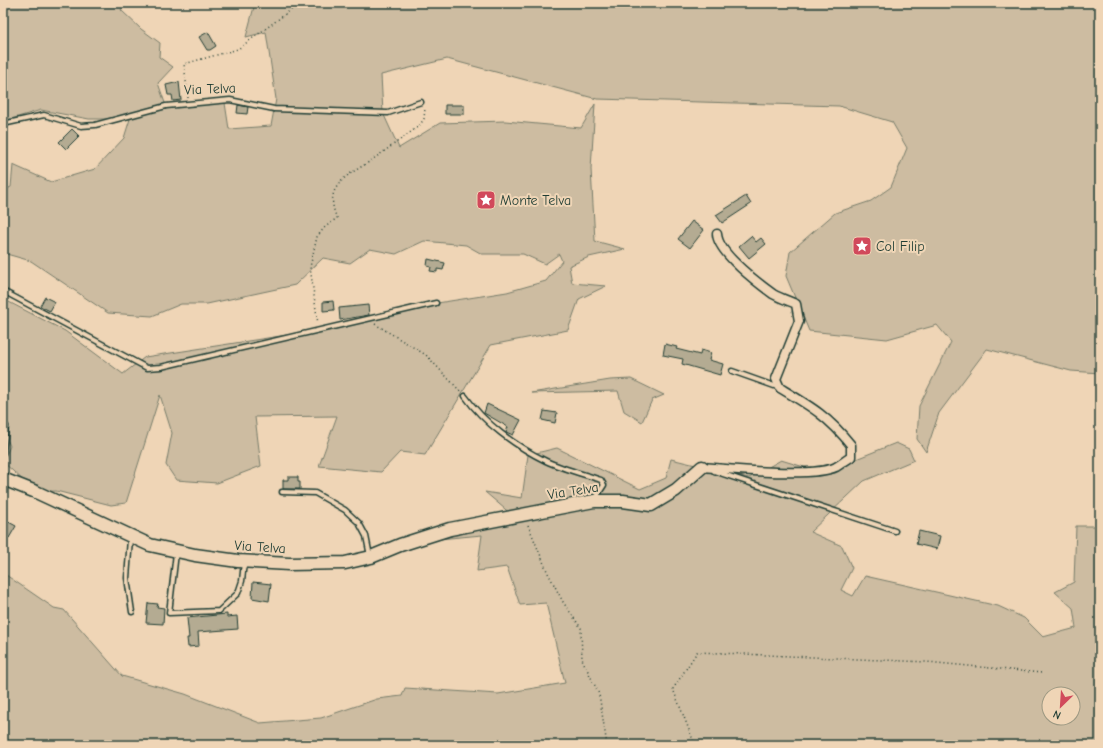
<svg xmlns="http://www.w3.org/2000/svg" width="1103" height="748" font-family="'Comic Neue',sans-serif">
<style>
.green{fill:#cdbca1;stroke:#767c6a;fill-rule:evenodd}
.building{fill:#b4ab92;stroke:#1f3d34}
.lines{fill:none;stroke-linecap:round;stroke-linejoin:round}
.lane-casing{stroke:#1f3d34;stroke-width:7}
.street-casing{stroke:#1f3d34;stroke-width:11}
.secondary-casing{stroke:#1f3d34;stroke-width:15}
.path{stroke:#1f3d34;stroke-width:1.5;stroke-dasharray:1 3;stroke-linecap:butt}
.lane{stroke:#efd5b6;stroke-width:4}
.street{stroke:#efd5b6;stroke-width:8}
.secondary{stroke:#efd5b6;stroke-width:12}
.labels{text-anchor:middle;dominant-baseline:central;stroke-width:4;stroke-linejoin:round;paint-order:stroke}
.street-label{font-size:14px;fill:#1f3d34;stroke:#efd5b6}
.poi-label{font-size:14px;fill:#1f3d34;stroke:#efd5b6;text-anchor:start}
</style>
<rect width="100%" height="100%" fill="#efd5b6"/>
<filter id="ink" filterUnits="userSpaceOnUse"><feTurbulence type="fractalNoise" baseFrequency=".025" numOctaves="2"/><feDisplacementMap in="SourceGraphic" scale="8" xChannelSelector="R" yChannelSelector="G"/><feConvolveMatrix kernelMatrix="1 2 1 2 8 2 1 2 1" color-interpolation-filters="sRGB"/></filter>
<g filter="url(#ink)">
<path class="green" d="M 3,3 L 125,3 L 121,10 L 141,29 L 160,43 L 159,57 L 173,67 L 158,83 L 166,106 L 225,103 L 229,129 L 271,126 L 276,99 L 266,32 L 246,37 L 255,3 L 1100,3 L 1100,373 L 1071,371 L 987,349 L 939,413 L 926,452 L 917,439 L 919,406 L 951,342 L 937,325 L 887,339 L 809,331 L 786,276 L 790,252 L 835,213 L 871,201 L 891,187 L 907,148 L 892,122 L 839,106 L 597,99 L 447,59 L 381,75 L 383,113 L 399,148 L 440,123 L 505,121 L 581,128 L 595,104 L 591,169 L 595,241 L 625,249 L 589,257 L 569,266 L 572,283 L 606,286 L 579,299 L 568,330 L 491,345 L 425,455 L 400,452 L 381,472 L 319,466 L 337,416 L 255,417 L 261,466 L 217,483 L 176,480 L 166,465 L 172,433 L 160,395 L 126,503 L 111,505 L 56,491 L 36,492 L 3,462 L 10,446 L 3,430 L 3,299 L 65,331 L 123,374 L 145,357 L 319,330 L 412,307 L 507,292 L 546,281 L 562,261 L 559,254 L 545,264 L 523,254 L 482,254 L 466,245 L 424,241 L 396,254 L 370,249 L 350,263 L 323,258 L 295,285 L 207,304 L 181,304 L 152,316 L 108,313 L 31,261 L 3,253 L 3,191 L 11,187 L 13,165 L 51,182 L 95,169 L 124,138 L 130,119 L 89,119 L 41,110 L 11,119 L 3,114 Z
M 631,379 L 664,395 L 652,400 L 642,422 L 624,411 L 618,391 L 531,393 L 610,380 Z
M 896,443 L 909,449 L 914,460 L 864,481 L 810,532 L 842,546 L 852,568 L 841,590 L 853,596 L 865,576 L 998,606 L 1024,618 L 1043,637 L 1076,628 L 1073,608 L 1055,592 L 1074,582 L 1076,526 L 1100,526 L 1100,745 L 3,745 L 3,573 L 54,608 L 64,610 L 122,676 L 185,694 L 260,723 L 321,718 L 377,699 L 402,696 L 405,688 L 498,694 L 565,683 L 546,603 L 520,605 L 507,567 L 477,571 L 482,535 L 439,539 L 519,521 L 485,492 L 522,498 L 528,455 L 557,448 L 640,489 L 666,478 L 671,459 L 749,478 L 781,460 L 804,467 L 816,475 ZM 1049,694 L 1073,694 L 1073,718 L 1049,718 Z"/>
<path class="building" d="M 208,32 L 216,46 L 210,50 L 207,50 L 199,37 Z
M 179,82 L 181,100 L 173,101 L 172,95 L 168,95 L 166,85 Z
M 238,105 L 248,107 L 247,114 L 237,113 Z
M 445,105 L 464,105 L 464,114 L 445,114 Z
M 72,129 L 79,136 L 66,149 L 59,142 Z
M 746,196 L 751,204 L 722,223 L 716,215 Z
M 692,221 L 704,230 L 690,248 L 678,239 Z
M 751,236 L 756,242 L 761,238 L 766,244 L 749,258 L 739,246 Z
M 428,259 L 445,263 L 443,270 L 437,269 L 437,272 L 430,271 L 431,267 L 427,266 Z
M 45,297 L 55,302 L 50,311 L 40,306 Z
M 333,301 L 334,310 L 323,311 L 323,302 Z
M 368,305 L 369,315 L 340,320 L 339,308 Z
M 665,344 L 677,347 L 676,349 L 700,355 L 701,350 L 711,353 L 709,360 L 723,364 L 720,375 L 682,364 L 683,359 L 663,355 Z
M 487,404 L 521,420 L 513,435 L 506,432 L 508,427 L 484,413 Z
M 544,411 L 557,413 L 555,423 L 542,420 Z
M 288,477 L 298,477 L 298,482 L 300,482 L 300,489 L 283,489 L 283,480 L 288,480 Z
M 3,519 L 16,526 L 9,538 L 3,535 Z
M 919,531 L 940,536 L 937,549 L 916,544 Z
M 253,582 L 271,584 L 269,601 L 252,598 Z
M 148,603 L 158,604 L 157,607 L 164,608 L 163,624 L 146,623 Z
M 227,614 L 227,617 L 237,616 L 238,629 L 198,632 L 199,646 L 188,647 L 187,638 L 189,638 L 187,618 Z"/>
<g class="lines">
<g class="lane-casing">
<path id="lane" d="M 3,124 L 44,115 L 81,126 L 95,125 L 166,106 L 230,100 L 274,109 L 388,113 L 421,102
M 3,291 L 147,368 L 161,367 L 436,303
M 732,371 L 780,388
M 465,396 C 484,423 515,446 546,461 C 563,469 583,474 601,480 L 604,485 L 595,499
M 3,422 L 6,426 L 3,452
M 714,471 L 895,531
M 282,492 L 315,493 L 345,510 L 359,523 L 366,536 L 370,556
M 130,539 L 127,578 L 132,612
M 176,553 L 169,613 L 219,611 L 238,593 L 242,581 L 244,562"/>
</g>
<g class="street-casing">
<path id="street" d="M 702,467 C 730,469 813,478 836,467 C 841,464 846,460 851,457 L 851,445 C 828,416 810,406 780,388 L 776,379 L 799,321 L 796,304 C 789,301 780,298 773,294 C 758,283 718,253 717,234"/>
</g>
<g class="secondary-casing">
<path id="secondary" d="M 3,479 L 36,492 L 150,545 L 195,555 L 238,561 L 289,564 L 345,563 L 371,557 L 400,545 L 450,529 L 594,501 L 623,501 L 651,505 L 676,490 L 702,467"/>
</g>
<path class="path" d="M 188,98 L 184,64 L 238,49 L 299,4 L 303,3
M 318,324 L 310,267 L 317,237 L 324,228 L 337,218 C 333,210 330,197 336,188 C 344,175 357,170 369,162 C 386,150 403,138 419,126 L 424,119 L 425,108
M 375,324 L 426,355 L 461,392
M 528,525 L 547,571 L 563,602 L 581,628 L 582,659 L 599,694 L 607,745
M 695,745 L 673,689 L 697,652 L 927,662 L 1042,673"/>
<use href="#lane" class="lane"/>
<use href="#street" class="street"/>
<use href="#secondary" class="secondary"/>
</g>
</g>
<defs>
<g id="sight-square" transform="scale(1)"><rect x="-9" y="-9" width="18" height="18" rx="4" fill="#d1495b" stroke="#efd5b6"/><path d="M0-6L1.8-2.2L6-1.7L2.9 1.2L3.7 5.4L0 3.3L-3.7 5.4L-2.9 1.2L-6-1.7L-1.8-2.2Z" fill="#fff"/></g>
</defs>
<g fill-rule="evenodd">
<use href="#sight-square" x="486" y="200"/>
<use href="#sight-square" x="862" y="246"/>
</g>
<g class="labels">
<g class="street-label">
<text transform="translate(210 89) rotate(-2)">Via Telva</text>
<text transform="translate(573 491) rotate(-9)">Via Telva</text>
<text transform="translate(260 547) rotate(4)">Via Telva</text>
</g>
<g class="poi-label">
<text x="500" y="200">Monte Telva</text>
<text x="876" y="246">Col Filip</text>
</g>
</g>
<rect width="1103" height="748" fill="none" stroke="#efd5b6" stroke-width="16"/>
<rect x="8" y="8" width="1087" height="732" fill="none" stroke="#1f3d34" stroke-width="1.5" filter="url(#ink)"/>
<g transform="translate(1061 706) rotate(205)"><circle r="19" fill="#efd5b6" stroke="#9c9882"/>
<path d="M0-3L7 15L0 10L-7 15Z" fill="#d1495b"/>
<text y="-6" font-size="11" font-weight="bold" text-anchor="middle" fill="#1f3d34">N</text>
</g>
</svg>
